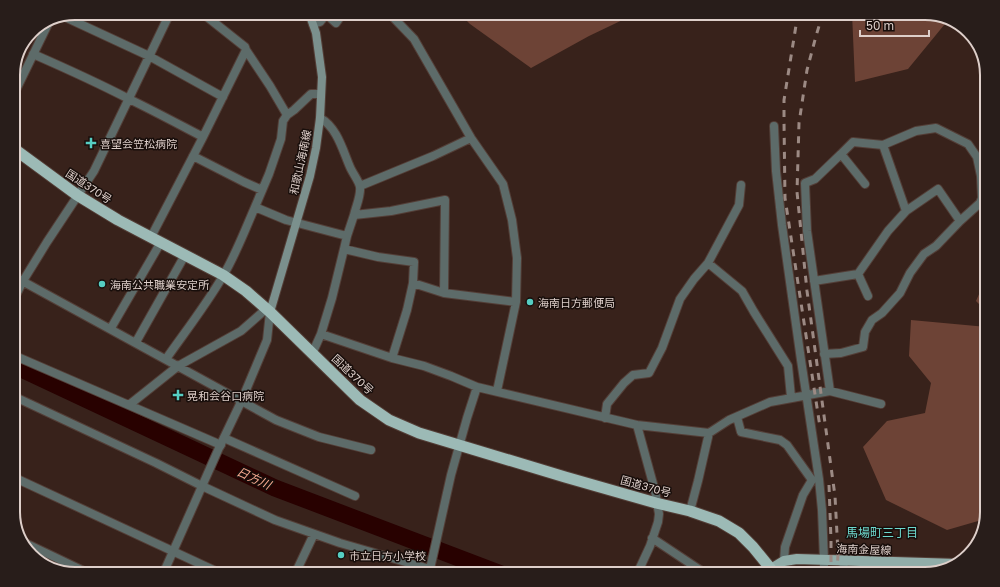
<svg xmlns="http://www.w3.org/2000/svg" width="1000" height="587" font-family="'Golos Text','Noto Sans JP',sans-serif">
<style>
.green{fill:#6d4336}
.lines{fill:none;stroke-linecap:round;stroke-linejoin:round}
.river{stroke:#280100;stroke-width:17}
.minor-casing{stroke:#533e37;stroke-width:10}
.tertiary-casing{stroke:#533e37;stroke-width:10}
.secondary-casing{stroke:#533e37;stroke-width:10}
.primary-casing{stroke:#533e37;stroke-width:12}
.trunk-casing{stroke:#533e37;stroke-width:13}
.minor{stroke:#5d6b69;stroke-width:8}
.tertiary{stroke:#5d6b69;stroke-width:8}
.secondary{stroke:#7b908d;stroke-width:8}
.primary{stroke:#91ada9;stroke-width:10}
.trunk{stroke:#9cbab6;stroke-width:11}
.rail{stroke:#9c8a84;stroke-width:3;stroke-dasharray:7 7;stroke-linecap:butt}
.poi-dot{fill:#56cec3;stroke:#180e0b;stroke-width:1.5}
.labels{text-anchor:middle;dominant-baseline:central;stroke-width:3;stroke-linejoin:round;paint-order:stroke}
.poi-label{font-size:11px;fill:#decfca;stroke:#180e0b;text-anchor:start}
.street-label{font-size:11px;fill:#decfca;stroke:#180e0b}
.water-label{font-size:12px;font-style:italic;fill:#fcac93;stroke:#180e0b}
.neighbourhood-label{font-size:12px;fill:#6dd8cd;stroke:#180e0b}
.rim{fill:none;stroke:#decfca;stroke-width:2}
</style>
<rect width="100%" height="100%" fill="#38221b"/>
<path class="green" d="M 459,13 L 635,13 L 633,15 L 589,36 L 531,68 L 470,24 Z
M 852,13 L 925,13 L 949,19 L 908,69 L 855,82 Z
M 987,276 L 987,312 L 976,301 Z
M 911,320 L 987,327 L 987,513 L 985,519 L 947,530 L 886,500 L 863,447 L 887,421 L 925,413 L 931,383 L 909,356 Z"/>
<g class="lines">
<path class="river" d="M 13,365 L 275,488 L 501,574"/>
<g class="minor-casing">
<path id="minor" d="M 204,13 L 206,16 L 245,47 L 246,50 L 270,86 L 287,115 L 294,110 L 311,94 L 321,94
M 389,13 L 414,39 L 471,138 L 503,184 L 512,220 L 517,258 L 516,302 L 497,391
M 326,14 L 336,23 L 343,13
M 65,17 L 149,56 L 223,97
M 313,24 L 320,22 L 327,13
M 33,54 C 65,68 98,83 129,99 C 154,111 178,124 203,137
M 13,96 L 48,24
M 287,115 L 283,121 L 281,139 L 269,174 L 255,207 L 286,220 L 347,236 L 344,249 L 378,257 L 414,262 L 413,283 L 407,310 L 392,358
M 320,118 C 337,127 343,151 350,167 C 353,174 359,181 360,187 C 361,196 356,206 354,215
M 774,126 L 776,171 L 782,225 L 801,360 L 819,479 L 822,510 L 824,560 L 824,574
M 193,156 L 244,182 L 262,190
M 865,184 L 841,154 L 853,142 L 883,145 L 916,131 L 936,128 L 968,144 L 977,157 L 981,176 L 982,198 L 980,203
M 360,186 L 433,156 L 471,138
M 960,221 L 980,203 L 984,201
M 347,236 L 354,215 L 391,211 L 445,200 L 444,293
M 151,237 L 203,137 L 246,50
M 708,263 L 742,291 L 754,312 L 788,366 L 791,397
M 858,274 L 868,296
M 13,276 L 276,420 L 319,437 L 371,450
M 814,281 L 858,274 L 888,231 L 906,211 L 883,145
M 413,283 L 444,293 L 516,302
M 13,301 L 23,281 L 47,242 L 94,171 L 170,13
M 111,328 L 161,242
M 321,334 L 332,298 L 344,249
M 136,342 L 185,255
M 312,354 L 321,334 L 392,358 L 424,366 L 451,376 L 477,387 L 637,425 L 709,433 L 729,420 L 770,402 L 830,391 L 881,404
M 824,354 L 841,353 L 863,347 L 865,332 L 872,320 L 882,313 L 900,293 L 910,273 L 924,254 L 936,246 L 960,221 L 938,189 L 906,211
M 13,355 L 221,445
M 166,359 C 185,332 206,305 223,276 C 236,254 245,230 255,207
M 830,391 L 807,231 L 805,183 L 815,179 L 841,154
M 13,396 L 156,463 L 202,486 L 275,520 L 340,543 L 447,574
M 129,405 L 178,366 L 241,331 L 266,309
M 737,417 L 741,432 L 780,440 L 787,445 L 812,480
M 605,418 L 607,404 L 624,383 L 633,375 L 649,373 L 662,348 L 680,299 L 694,279 L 708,263 L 739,205 L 741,185
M 637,425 L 655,491 L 659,514 L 658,522 L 650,546 L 637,574
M 224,438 L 355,496
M 13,477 L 222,574
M 690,511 L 698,481 L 709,433
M 652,538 L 706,574
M 21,541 L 90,574
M 35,557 L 39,550
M 784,561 L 785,547 L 803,495 L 812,480
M 430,569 L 451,475 L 467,418 L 477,387
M 295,574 L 314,534
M 843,574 L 844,560"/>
</g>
<g class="tertiary-casing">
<path id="tertiary" d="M 163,574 L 219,448 L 241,402 L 267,340 L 270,312"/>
</g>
<g class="secondary-casing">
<path id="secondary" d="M 270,312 L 310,176 L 316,148 L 320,118 L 322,77 L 316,33 L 309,13"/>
</g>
<g class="primary-casing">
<path id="primary" d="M 771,569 L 784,561 L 797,559 L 958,564"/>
</g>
<g class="trunk-casing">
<path id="trunk" d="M 13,148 L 77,195 L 118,220 L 223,275 L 246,291 L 270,312 L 360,400 L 389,420 L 419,433 L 565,477 L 656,503 L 690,511 L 719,521 L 739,533 L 753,547 L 771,569 L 773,574"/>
</g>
<use href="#minor" class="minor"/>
<use href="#tertiary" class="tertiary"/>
<use href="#secondary" class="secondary"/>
<use href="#primary" class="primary"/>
<use href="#trunk" class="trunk"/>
<path class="rail" d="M 798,13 L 784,100 L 784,121 L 785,198 L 820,427
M 823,13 L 816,36 L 807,70 L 799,123 L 797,192 L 807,291 L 835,496 L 838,553 L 837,574
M 829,485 L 831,540 L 831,574"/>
</g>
<g class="poi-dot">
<path d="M89 137h4v4h4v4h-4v4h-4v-4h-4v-4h4z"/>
<circle cx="102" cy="284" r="4"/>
<circle cx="530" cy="302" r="4"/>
<path d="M176 389h4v4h4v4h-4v4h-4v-4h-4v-4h4z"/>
<circle cx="341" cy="555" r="4"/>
</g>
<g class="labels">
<g class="poi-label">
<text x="100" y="143">喜望会笠松病院</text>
<text x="110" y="284">海南公共職業安定所</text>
<text x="538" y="302">海南日方郵便局</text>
<text x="187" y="395">晃和会谷口病院</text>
<text x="349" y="555">市立日方小学校</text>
</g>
<g class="street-label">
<text transform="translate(300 162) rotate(-78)">和歌山海南線</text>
<text transform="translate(89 186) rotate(33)">国道370号</text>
<text transform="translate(353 374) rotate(43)">国道370号</text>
<text transform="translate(646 486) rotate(15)">国道370号</text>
<text transform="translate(864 549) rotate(2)">海南金屋線</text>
</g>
<g class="water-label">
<text transform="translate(254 478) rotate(25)">日方川</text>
</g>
<g class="neighbourhood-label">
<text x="882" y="532">馬場町三丁目</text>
</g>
</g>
<path d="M0 0H1000V587H0ZM75 20H925A55 55 0 0 1 980 75V512A55 55 0 0 1 925 567H75A55 55 0 0 1 20 512V75A55 55 0 0 1 75 20Z" fill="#281d1a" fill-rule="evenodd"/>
<path class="rim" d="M75 20H925A55 55 0 0 1 980 75V512A55 55 0 0 1 925 567H75A55 55 0 0 1 20 512V75A55 55 0 0 1 75 20Z"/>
<path d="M860 30v6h69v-6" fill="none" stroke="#decfca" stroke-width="2"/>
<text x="866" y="30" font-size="12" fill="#decfca" stroke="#180e0b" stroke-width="3" paint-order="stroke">50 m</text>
</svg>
